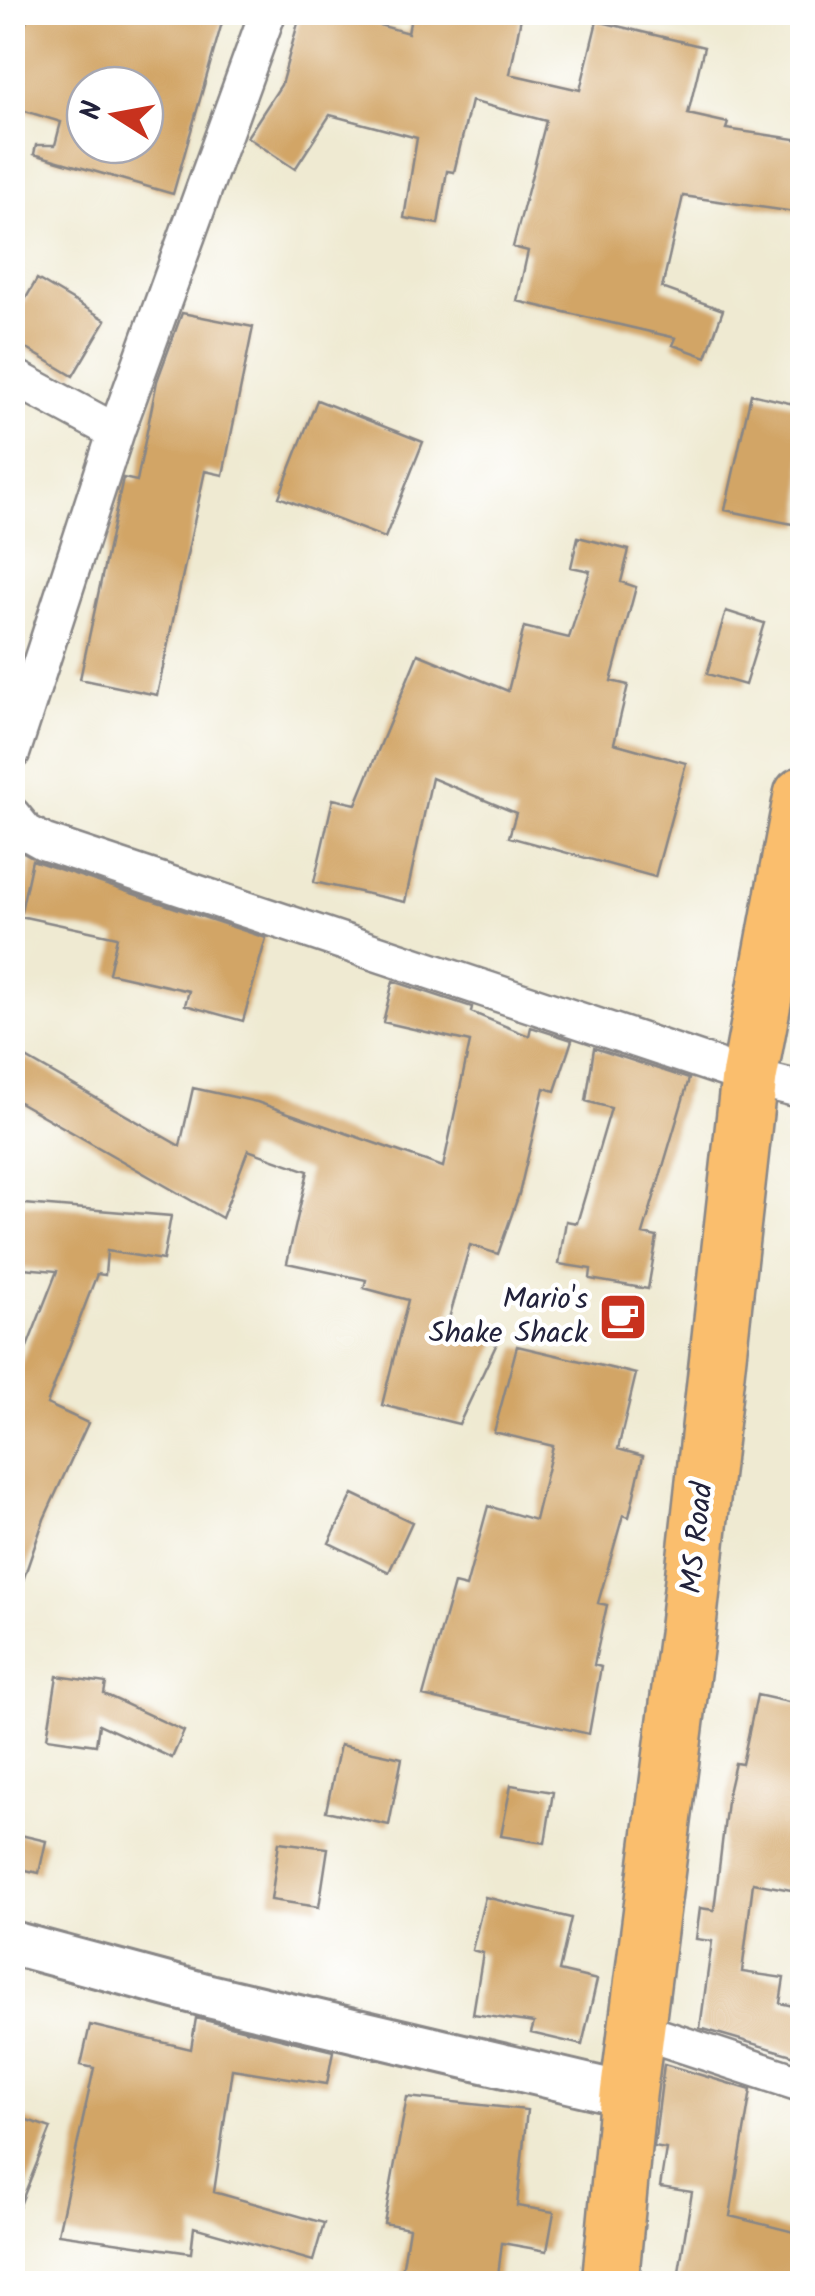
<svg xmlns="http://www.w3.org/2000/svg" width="815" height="2296" font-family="Kalam,sans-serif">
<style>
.building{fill:#d2a566;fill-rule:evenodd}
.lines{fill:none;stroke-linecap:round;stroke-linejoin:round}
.minor-casing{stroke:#888686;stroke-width:40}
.tertiary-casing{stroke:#888686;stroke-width:48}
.trunk-casing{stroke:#888686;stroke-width:60}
.minor{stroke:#fff;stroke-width:35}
.tertiary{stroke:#fff;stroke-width:42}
.trunk{stroke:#fabe6d;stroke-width:55}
.labels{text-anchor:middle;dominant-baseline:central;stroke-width:9;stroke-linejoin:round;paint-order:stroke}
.poi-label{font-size:30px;fill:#22223b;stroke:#fff;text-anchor:end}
.street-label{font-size:30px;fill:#22223b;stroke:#fff}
</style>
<rect width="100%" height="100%" fill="#fff"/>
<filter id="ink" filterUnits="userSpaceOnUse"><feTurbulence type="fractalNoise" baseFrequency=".01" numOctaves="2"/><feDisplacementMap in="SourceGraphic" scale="20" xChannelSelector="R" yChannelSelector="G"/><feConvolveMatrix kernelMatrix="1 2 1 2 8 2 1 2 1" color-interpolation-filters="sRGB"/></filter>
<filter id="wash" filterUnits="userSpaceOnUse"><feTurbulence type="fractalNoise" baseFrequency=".0048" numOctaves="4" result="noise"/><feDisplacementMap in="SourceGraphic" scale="40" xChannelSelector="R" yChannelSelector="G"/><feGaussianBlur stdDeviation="2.25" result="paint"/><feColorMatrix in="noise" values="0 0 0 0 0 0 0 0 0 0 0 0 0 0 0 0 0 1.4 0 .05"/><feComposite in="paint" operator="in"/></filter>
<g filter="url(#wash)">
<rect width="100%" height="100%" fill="#efead2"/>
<g id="blocks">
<path class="building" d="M 29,12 L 225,12 L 173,194 L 34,154 L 36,145 L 55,145 L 61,122 L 12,107 L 12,65 ZM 85,85 L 145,85 L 145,145 L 85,145 Z
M 301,12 L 332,12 L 408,33 L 412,12 L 522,12 L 510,74 L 580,90 L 597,21 L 704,47 L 688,114 L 728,123 L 726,129 L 802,140 L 802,213 L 683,196 L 662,288 L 723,310 L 706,357 L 673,345 L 676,338 L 517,301 L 528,251 L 513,247 L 546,121 L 471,101 L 454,172 L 447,171 L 438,224 L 404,218 L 417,138 L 330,115 L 295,169 L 247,137 L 281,85 Z
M 37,279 L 106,320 L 73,376 L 12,340 L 12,322 Z
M 182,313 L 253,327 L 223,475 L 205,471 L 157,695 L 80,679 L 123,478 L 137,481 L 157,381 Z
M 751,394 L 802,406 L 802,526 L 725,510 Z
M 317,400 L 423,442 L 385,538 L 279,497 Z
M 578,537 L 629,550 L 621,582 L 636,587 L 611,681 L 628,685 L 614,743 L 686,763 L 655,877 L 509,837 L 516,813 L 432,778 L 405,902 L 314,882 L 333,799 L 356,804 L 418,654 L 508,691 L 524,627 L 569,638 L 590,571 L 571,567 Z
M 726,611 L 764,623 L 745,685 L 707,674 Z
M 32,860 L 266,938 L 243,1021 L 185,1005 L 189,991 L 109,973 L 117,937 L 20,916 Z
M 393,981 L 472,1007 L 471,1012 L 529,1036 L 531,1027 L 572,1040 L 555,1091 L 544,1088 L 519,1194 L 498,1254 L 470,1245 L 446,1329 L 498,1341 L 459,1424 L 382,1405 L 408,1300 L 364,1288 L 366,1280 L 287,1263 L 308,1171 L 248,1150 L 222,1218 L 12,1098 L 12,1050 L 180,1146 L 193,1088 L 257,1102 L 443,1167 L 470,1042 L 383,1022 Z
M 594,1048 L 689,1079 L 643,1234 L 657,1237 L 648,1289 L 590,1279 L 591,1269 L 559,1264 L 566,1221 L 577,1223 L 611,1108 L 586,1101 Z
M 12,1203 L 171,1216 L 163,1260 L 107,1251 L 105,1275 L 97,1274 L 47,1404 L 88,1423 L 44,1519 L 18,1595 L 12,1594 L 12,1385 L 57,1271 L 12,1267 Z
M 517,1346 L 636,1374 L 618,1449 L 643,1456 L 629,1517 L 623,1515 L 598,1603 L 607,1605 L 594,1665 L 601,1667 L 589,1734 L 423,1696 L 454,1584 L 466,1587 L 488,1506 L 535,1520 L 553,1446 L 494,1432 Z
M 353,1494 L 412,1522 L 389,1572 L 329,1543 Z
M 57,1676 L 106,1683 L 104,1694 L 184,1731 L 172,1758 L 99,1724 L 96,1745 L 47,1738 Z
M 757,1695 L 802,1705 L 802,1892 L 753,1883 L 742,1972 L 784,1978 L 780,2003 L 802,2008 L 802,2058 L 700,2028 L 712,1941 L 696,1939 L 700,1908 L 714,1910 L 728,1793 L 735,1763 L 742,1764 Z
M 340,1745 L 402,1758 L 389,1825 L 326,1811 Z
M 511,1785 L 553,1792 L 545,1843 L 501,1836 Z
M 12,1833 L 46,1841 L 39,1873 L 12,1867 Z
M 279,1842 L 328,1848 L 319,1907 L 271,1900 Z
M 485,1897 L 571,1918 L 559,1971 L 597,1980 L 582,2045 L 531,2033 L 534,2023 L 473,2014 L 483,1953 L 472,1950 Z
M 196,2018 L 333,2051 L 327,2084 L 232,2069 L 214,2192 L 324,2223 L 313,2261 L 194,2227 L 191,2253 L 58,2234 L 94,2068 L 81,2065 L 90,2025 L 191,2049 Z
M 664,2064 L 751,2090 L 730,2216 L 802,2234 L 802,2284 L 677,2284 L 692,2192 L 660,2187 L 666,2149 L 654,2147 Z
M 407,2097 L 527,2110 L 517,2206 L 554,2212 L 547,2251 L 502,2243 L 497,2284 L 400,2284 L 409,2228 L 384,2223 Z
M 12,2115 L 51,2128 L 14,2220 L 12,2220 Z"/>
</g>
</g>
<g filter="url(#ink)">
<use href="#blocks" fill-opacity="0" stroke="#888686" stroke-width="2.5"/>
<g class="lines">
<g class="minor-casing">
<path id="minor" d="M 12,376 L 116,432 L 12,752
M 116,432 L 268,12
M 12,815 L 26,832 L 44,842 L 749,1077 L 802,1090
M 638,2030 L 802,2084"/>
</g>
<g class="tertiary-casing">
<path id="tertiary" d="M 12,1943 L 209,1996 L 628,2095"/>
</g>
<g class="trunk-casing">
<path id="trunk" d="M 610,2284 L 628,2095 L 687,1634 L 749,1077 L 802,795"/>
</g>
<use href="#minor" class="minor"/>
<use href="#tertiary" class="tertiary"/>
<use href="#trunk" class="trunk"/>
</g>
</g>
<defs>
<g id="cafe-square" transform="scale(2.5)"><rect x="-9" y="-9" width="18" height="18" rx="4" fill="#c8321e" stroke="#fff"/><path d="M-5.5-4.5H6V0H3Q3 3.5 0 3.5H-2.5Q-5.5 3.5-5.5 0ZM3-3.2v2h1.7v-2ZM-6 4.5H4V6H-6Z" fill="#fff"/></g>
</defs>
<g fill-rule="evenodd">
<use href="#cafe-square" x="623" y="1317"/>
</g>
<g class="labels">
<g class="poi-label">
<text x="588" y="1300">Mario's<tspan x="588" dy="34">Shake Shack</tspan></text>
</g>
<g class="street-label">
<text transform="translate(698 1538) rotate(-84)">MS Road</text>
</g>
</g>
<rect width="815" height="2296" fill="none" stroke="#fff" stroke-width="50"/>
<g transform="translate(115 115) rotate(281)"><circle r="48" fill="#ffffff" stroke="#a7a7b1" stroke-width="2.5"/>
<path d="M0-8L18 38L0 25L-18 38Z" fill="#c8321e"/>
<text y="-15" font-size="28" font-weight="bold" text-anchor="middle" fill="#22223b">N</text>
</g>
</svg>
